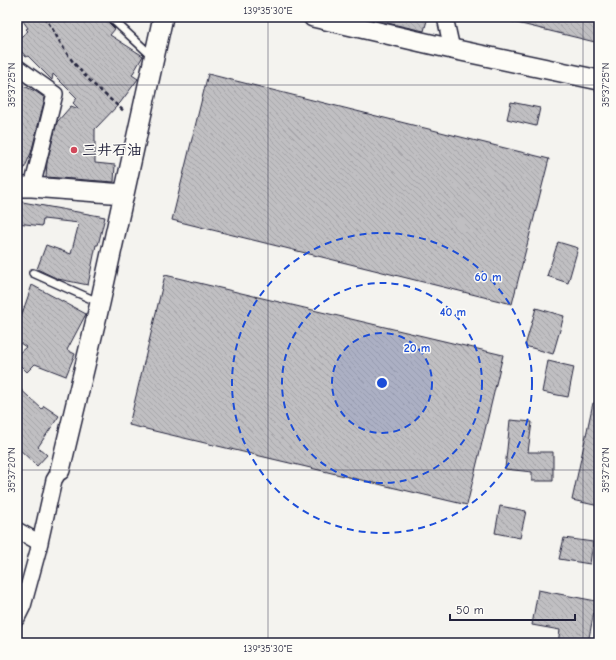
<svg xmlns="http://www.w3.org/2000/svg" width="616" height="660" font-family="'Comic Neue','Klee One',sans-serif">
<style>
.building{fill:url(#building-back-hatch);stroke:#22223b}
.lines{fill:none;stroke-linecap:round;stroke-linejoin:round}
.service-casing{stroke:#22223b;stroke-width:10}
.minor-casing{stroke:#22223b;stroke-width:18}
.tertiary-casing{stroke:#22223b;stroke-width:22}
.path{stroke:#22223b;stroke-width:2.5;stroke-dasharray:4 3;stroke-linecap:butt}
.service{stroke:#fdfcf7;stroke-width:7}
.minor{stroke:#fdfcf7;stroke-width:15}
.tertiary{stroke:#fdfcf7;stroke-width:19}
.ticks{fill:none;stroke:#22223b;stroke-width:1;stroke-opacity:0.45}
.ring{fill:none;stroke:#1d4ed8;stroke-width:2;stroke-dasharray:7 5}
.poi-dot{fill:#d1495b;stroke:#fdfcf7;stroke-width:1.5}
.labels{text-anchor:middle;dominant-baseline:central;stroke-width:3;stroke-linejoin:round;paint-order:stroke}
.poi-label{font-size:15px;font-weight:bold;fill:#22223b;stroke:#fdfcf7;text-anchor:start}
.centre{fill:#1d4ed8;stroke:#fdfcf7;stroke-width:2}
.ring-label{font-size:12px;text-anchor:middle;font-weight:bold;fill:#1d4ed8;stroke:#fdfcf7;stroke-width:3;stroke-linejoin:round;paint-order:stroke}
.neatline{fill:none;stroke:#22223b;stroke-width:1.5}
.ticks-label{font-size:10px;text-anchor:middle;fill:#22223b}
</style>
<defs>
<pattern id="building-back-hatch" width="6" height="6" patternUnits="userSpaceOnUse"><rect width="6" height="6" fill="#c0bfc2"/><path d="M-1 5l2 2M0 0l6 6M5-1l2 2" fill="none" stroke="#a5a4a8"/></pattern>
</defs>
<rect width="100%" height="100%" fill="#f4f3ef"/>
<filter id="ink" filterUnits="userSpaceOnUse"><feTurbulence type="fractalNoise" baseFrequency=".025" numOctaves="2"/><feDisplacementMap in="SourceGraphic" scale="8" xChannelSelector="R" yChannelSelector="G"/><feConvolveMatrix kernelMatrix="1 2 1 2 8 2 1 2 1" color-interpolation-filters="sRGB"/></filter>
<g filter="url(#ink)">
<path class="building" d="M 20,17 L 105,17 L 107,21 L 115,29 L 110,35 L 143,56 L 132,75 L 138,79 L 120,103 L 95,129 L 95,163 L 115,165 L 114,182 L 46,177 L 47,162 L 57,122 L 71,106 L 79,109 L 73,103 L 77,98 L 53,74 L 52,80 L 28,56 L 26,57 L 17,46 L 17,40 L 28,31 L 26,29 L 28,28 Z
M 378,17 L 428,17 L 424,31 L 378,21 Z
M 513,17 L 599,17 L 599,43 L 513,22 Z
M 208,74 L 549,159 L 512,304 L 172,220 Z
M 17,83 L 35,91 L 45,98 L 31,153 L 21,176 L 17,176 Z
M 511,102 L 540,108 L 536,126 L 507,119 Z
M 17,201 L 105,217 L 98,245 L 96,245 L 88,285 L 58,279 L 37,269 L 46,245 L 71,254 L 79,223 L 43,219 L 42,226 L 17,223 Z
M 558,242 L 578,248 L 568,283 L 547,276 Z
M 165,275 L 503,355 L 467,505 L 129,425 Z
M 32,285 L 86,314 L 67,350 L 75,354 L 66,376 L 35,364 L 27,372 L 17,362 L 17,355 L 26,347 L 17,341 L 17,328 Z
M 536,308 L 564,316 L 553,354 L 525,346 Z
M 548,361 L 574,367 L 568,397 L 542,392 Z
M 17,386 L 42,409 L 44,406 L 59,416 L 38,447 L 47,455 L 37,466 L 17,447 Z
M 593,403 L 599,404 L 599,506 L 572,500 Z
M 510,420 L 532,422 L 528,452 L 553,452 L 553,481 L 532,481 L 532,472 L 505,469 Z
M 500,506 L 526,511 L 520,538 L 495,533 Z
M 564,538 L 593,542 L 590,564 L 559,559 Z
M 538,590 L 596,601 L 588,643 L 558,643 L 560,630 L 532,625 Z"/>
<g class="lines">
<g class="service-casing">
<path id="service" d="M 110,17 L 153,57
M 33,273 L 98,302"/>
</g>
<g class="minor-casing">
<path id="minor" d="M 445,17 L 452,49
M 17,67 L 55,94 L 32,187
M 17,530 L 40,543
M 17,618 L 23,606 L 38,551 L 54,480 L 60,470"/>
</g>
<g class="tertiary-casing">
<path id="tertiary" d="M 313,17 L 452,49 L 599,80
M 17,187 L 32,187 L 124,194
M 60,470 L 100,303 L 163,17"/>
</g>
<path class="path" d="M 44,17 C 53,28 58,40 66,52 C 81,75 104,94 125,112"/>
<use href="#service" class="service"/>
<use href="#minor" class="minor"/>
<use href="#tertiary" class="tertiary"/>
</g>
</g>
<path class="ticks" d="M 268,17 L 268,643M 583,17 L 583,643M 17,85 L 599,85M 17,470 L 599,470"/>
<circle cx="382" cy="383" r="50" fill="#1d4ed8" fill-opacity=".12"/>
<g class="ring">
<circle cx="382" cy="383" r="50"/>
<circle cx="382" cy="383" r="100"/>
<circle cx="382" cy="383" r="150"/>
</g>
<circle class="poi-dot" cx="74" cy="150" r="4"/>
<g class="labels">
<g class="poi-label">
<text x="82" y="150">三井石油</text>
</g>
</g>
<circle cx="382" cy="383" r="6" class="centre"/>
<g class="ring-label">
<text x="488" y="281">60 m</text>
<text x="453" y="316">40 m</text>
<text x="417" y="352">20 m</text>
</g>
<rect width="616" height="660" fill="none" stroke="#fdfcf7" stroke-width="44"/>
<path d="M450 614v6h125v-6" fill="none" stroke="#22223b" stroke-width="2"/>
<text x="456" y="614" font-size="12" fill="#22223b" stroke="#fdfcf7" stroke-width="3" paint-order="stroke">50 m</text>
<rect x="22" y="22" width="572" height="616" class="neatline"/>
<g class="ticks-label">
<text x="268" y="14">139°35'30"E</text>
<text transform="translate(11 85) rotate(-90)" y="4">35°37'25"N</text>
<text transform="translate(605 85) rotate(-90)" y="4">35°37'25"N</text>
<text transform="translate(11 470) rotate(-90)" y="4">35°37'20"N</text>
<text transform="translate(605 470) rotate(-90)" y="4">35°37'20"N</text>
<text x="268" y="652">139°35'30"E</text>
</g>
</svg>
